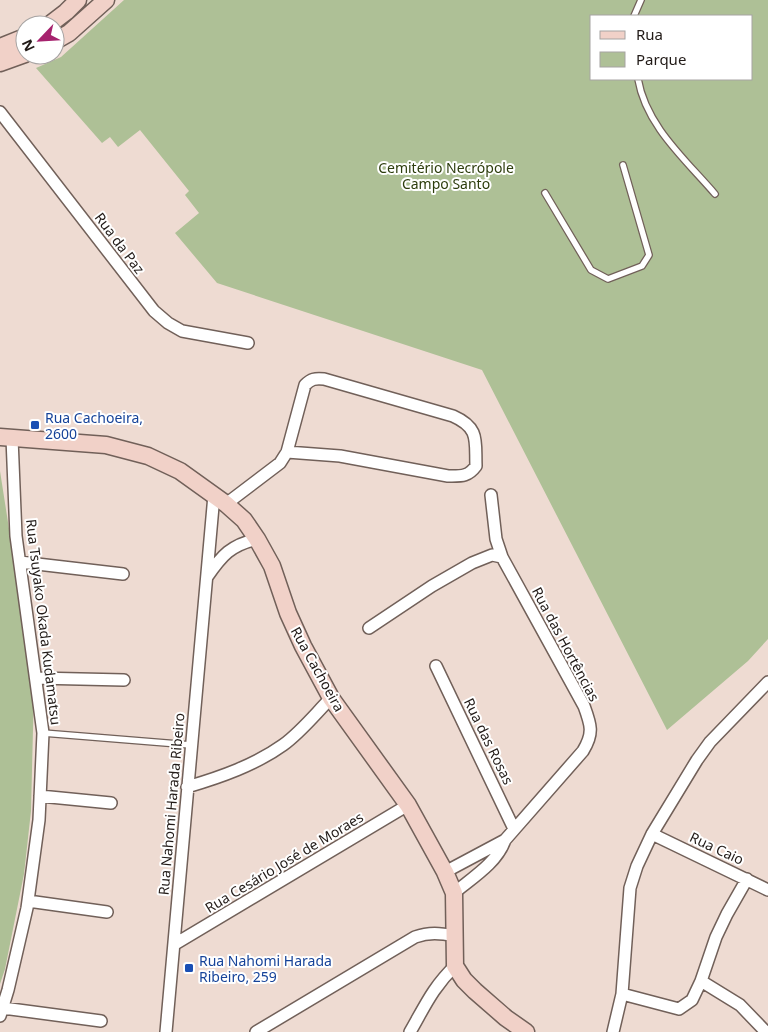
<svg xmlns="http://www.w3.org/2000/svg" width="768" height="1032" font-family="'Noto Sans',sans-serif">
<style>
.green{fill:#aec096;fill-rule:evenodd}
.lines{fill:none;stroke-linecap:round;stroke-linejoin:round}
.service-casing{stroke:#716059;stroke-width:8}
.minor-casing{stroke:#716059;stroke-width:14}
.secondary-casing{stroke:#716059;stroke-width:19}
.service{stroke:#fff;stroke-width:5.5}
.minor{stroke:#fff;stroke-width:11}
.secondary{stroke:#f1d1c8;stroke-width:16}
.transit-dot{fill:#1a4fb4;stroke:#fff;stroke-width:2}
.labels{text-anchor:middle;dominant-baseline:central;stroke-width:4;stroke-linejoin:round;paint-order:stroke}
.park-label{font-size:14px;fill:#2d3d0d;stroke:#fff}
.street-label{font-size:14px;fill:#211a17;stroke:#fff}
.transit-label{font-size:14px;fill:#164399;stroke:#fff;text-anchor:start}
</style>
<rect width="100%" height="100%" fill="#eedbd2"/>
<path class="green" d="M 124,0 L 768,0 L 768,639 L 748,661 L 667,730 L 482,370 L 217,283 L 175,233 L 199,213 L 185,195 L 189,191 L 140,130 L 118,147 L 110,137 L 102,143 L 36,68 L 61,57 ZM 592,16 L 752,16 L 752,79 L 592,79 Z
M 0,471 L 34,689 L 31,811 L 24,874 L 5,969 L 0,984 Z"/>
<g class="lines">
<g class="service-casing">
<path id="service" d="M 634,16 L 641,0
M 638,79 C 646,126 686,160 715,194
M 545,193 L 591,270 L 608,279 L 642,266 L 649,255 L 623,165
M 43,733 L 191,745"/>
</g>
<g class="minor-casing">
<path id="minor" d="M 0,112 L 154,311 L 168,323 L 182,331 L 248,343
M 226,504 L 280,463 L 287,452 L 305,385 C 311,379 315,378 324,379 L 453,416 C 480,428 475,441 476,466 C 468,477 461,476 448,476 L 340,456 L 287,452
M 20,562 L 123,574
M 207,577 C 222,555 231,545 257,539
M 369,628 L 432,586 L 472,563 L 492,555 L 502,557
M 436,666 L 514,829
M 36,678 L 124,680
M 187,787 C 221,777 255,765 283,745 C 301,732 316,713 331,698
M 40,796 L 111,803
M 652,834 L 768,890
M 445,872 L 505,840
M 454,893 C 472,878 497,863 505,840 L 583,751 C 594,733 591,725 584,706 L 502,557 L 496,539 L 491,495
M 28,901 L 107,912
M 175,944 L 408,805
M 701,981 L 740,1005 L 766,1032
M 622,994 L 679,1009 L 692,1000 L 701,981 L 716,937 L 727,914 L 747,879
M 3,1008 L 101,1021
M 0,1016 L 8,990 L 27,908 L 39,820 L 43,733 L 16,536 L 12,438
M 166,1032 L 214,495
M 256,1032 L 415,937 C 429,932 440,933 455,936
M 410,1032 C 425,1006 433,987 455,966
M 613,1032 L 622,994 L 630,888 L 637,866 L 652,834 L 697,760 L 710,742 L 768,682"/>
</g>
<g class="secondary-casing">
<path id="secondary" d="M 49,25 L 66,12 L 78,0
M 55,41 L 69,33 L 106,0
M 0,47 L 25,37
M 0,63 L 25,54
M 0,437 L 106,445 L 148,456 L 180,471 L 226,504 L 244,520 L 257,539 L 272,566 L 288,613 L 303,646 L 331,698 L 408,805 L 445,872 L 454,893 L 455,966 L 464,980 L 475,991 L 506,1018 L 526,1032"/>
</g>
<use href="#service" class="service"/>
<use href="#minor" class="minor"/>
<use href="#secondary" class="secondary"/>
</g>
<g class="transit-dot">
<rect x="30" y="420" width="10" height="10" rx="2.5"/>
<rect x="184" y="963" width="10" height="10" rx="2.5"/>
</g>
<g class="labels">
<g class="park-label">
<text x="446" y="167">Cemitério Necrópole<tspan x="446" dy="16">Campo Santo</tspan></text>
</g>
<g class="street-label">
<text transform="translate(120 243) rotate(53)">Rua da Paz</text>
<text transform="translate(44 622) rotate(83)">Rua Tsuyako Okada Kudamatsu</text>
<text transform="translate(566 644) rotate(62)">Rua das Hortências</text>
<text transform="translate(318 669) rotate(61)">Rua Cachoeira</text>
<text transform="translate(489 741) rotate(64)">Rua das Rosas</text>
<text transform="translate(171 804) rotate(-85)">Rua Nahomi Harada Ribeiro</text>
<text transform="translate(717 848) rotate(25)">Rua Caio</text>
<text transform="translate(284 862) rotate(-31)">Rua Cesário José de Moraes</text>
</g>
<g class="transit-label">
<text x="45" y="417">Rua Cachoeira,<tspan x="45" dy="16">2600</tspan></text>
<text x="199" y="960">Rua Nahomi Harada<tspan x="199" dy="16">Ribeiro, 259</tspan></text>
</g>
</g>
<rect x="590" y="15" width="162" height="65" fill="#ffffff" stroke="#a6a3a2"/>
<rect x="600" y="31" width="25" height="8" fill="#f1d1c8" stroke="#a6a3a2"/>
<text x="636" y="40" font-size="15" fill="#211a17">Rua</text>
<rect x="600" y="52" width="25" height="15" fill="#aec096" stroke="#a6a3a2"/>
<text x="636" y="65" font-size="15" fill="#211a17">Parque</text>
<g transform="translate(40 40) rotate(245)"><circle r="24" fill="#ffffff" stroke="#a6a3a2"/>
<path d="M0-4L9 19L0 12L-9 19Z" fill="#a6226e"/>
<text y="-8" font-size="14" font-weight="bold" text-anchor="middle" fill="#211a17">N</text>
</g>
</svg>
